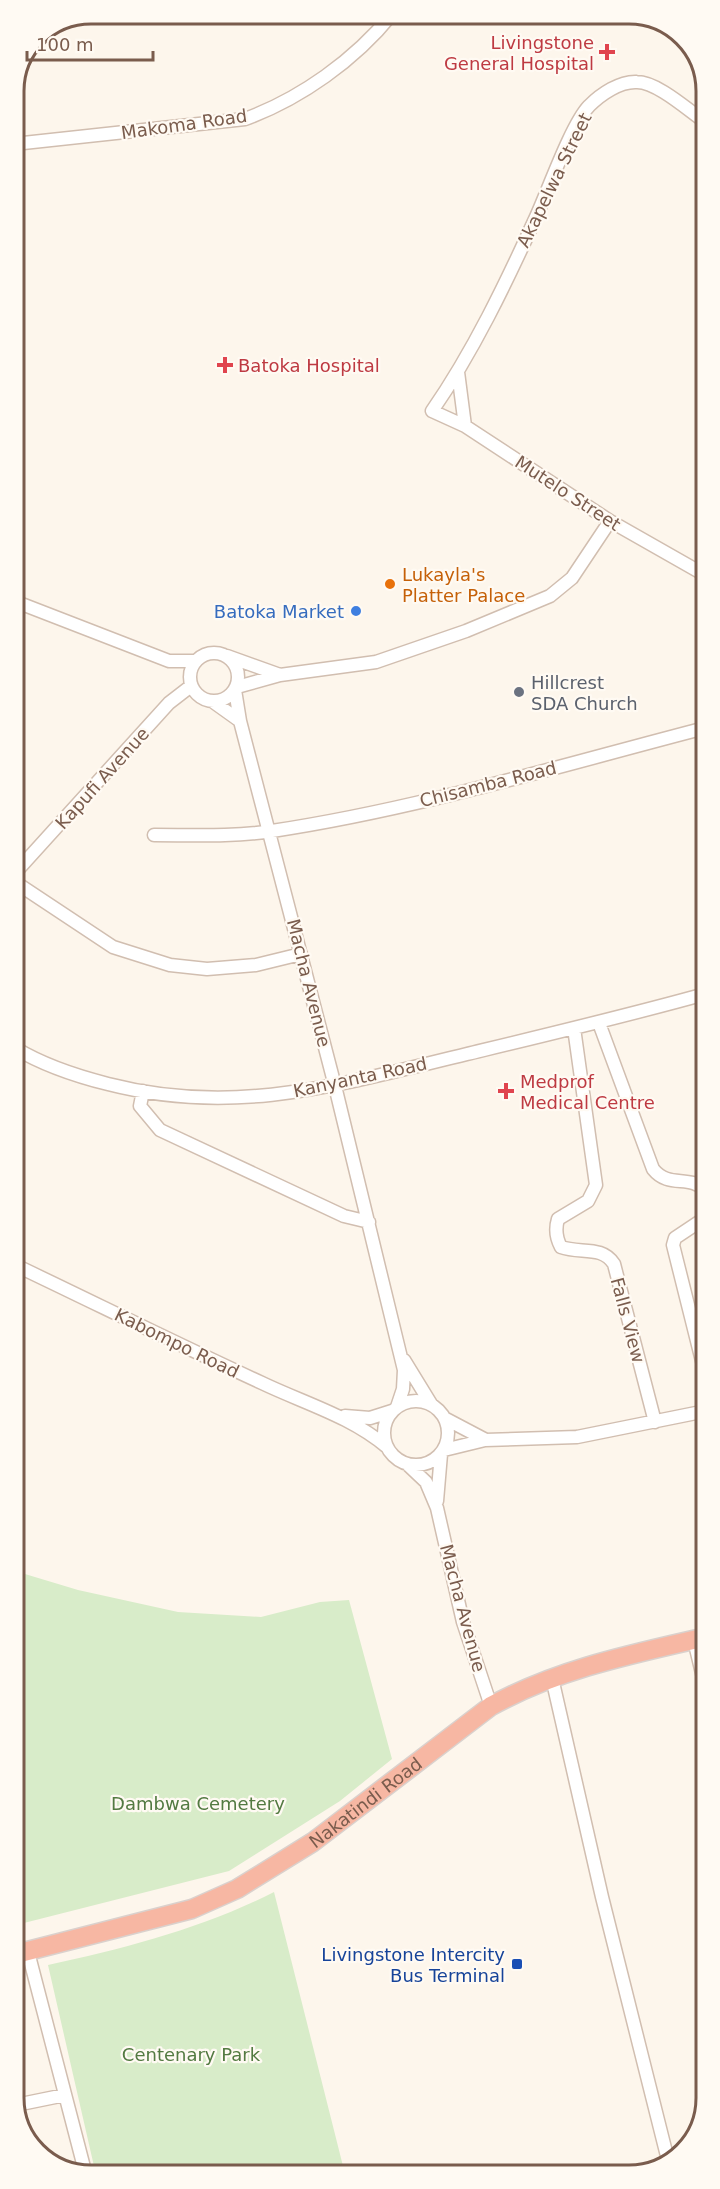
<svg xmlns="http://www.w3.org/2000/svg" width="720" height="2189" font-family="'DejaVu Sans',sans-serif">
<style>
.green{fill:#d8ecc9}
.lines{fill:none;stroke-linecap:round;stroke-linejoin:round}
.minor-casing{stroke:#d1beb0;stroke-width:15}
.highway-casing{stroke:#dad1cd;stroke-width:21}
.minor{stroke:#fff;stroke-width:12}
.highway{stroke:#f7b7a3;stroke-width:18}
.health-dot{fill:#e0444e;stroke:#fffaf3;stroke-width:2}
.food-dot{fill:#e8710a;stroke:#fffaf3;stroke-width:2}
.shop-dot{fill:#3f7fe0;stroke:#fffaf3;stroke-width:2}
.worship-dot{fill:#6b7280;stroke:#fffaf3;stroke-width:2}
.transit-dot{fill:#1a4fb4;stroke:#fffaf3;stroke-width:2}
.labels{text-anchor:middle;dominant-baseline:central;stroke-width:4.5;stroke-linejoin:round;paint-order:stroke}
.health-label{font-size:18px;fill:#be3a42;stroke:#fffaf3;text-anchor:start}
.street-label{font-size:18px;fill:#7a5c4d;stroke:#fffaf3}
.food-label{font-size:18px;fill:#c56008;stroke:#fffaf3;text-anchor:start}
.shop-label{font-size:18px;fill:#366cbe;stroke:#fffaf3;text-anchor:end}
.worship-label{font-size:18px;fill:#5b616d;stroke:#fffaf3;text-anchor:start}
.park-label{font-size:18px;fill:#537a41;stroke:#fffaf3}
.transit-label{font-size:18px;fill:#164399;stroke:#fffaf3;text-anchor:end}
.rim{fill:none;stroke:#7a5c4d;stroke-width:3}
</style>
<rect width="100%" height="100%" fill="#fdf6ec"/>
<path class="green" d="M 15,1571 L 78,1590 L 178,1612 L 261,1617 L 320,1602 L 349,1600 L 392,1759 L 340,1801 L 229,1871 L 16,1925 Z
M 274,1892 L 345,2174 L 225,2175 L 224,2172 L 212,2175 L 96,2175 L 48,1965 C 126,1948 203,1928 274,1892 Z"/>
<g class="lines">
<g class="minor-casing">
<path id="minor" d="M 704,121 C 688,110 657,82 637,82 C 620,81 601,94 589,106 C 571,125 548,191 536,217 C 506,283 473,352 432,411 L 465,426 L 610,521 L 705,575
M 14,144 L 245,119 C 300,99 355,60 392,14
M 458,372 L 465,426
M 14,601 L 169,661 L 196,661
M190 677a24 24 0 1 1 48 0a24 24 0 1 1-48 0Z
M 227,656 L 280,675
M 237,687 L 280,675 L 376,662 L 466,631 L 550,596 L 572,578 L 610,521
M 235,690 L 240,721 L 335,1086 L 404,1370 L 403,1389 L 397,1407
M 212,701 L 240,721
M 154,835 C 193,835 233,837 272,831 C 418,809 562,765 705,728
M 15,873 L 169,703 L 191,686
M 15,882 L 113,947 L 170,965 L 207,969 L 256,965 L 301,954
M 599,1023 L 653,1169 C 669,1189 689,1174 705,1190
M 574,1028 L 596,1185 L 588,1201 L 558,1219 C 555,1229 556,1238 561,1247 C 580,1254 602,1245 614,1264 L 655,1422
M 15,1048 C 43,1065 76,1076 108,1084 C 236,1117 342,1084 467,1054 C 546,1035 626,1016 705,994
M 143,1091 L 140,1106 L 160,1130 L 344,1216 L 369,1222
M 705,1218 L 675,1238 L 673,1245 L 706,1377
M 15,1265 C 97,1304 179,1345 262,1383 C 306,1404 350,1416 387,1447
M 404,1360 L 431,1404
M384 1433a32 32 0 1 1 64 0a32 32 0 1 1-64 0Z
M 345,1416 L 370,1418 L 392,1411
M 446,1419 L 484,1439
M 444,1450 L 485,1440 L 577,1437 L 706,1411
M 407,1464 L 426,1482 L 437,1508 L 463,1622 L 491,1706
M 437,1501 L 441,1454
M 694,1640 L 706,1690
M 552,1678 L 602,1897 L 668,2160
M 28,1952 L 86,2175
M 16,2105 L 65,2095"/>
</g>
<g class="highway-casing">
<g id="highway">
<path id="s1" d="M 16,1954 L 192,1909 L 237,1889 L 313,1842 L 491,1706 C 558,1669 632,1654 706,1637"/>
</g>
</g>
<use href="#minor" class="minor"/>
<use href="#highway" class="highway"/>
</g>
<g class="health-dot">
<path d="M604 43h6v6h6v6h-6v6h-6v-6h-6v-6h6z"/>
<path d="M222 356h6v6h6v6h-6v6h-6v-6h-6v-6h6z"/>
<path d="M503 1082h6v6h6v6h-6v6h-6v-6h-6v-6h6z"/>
</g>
<circle class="food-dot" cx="390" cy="584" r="6"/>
<circle class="shop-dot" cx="356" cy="611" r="6"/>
<circle class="worship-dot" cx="519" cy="692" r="6"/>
<rect class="transit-dot" x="511" y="1958" width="12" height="12" rx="3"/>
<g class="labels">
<g class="health-label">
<text x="594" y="42" text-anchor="end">Livingstone<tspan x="594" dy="21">General Hospital</tspan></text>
<text x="238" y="365">Batoka Hospital</text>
<text x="520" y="1081">Medprof<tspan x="520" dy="21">Medical Centre</tspan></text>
</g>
<g class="street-label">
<text transform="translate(184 124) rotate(-8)">Makoma Road</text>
<text transform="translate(554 180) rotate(-64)">Akapelwa Street</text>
<text transform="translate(568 493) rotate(33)">Mutelo Street</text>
<text transform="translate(102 778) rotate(-48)">Kapufi Avenue</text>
<text transform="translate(488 784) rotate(-14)">Chisamba Road</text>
<text transform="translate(309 983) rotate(76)">Macha Avenue</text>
<text transform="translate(360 1077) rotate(-12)">Kanyanta Road</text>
<text transform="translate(628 1320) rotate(75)">Falls View</text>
<text transform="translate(177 1343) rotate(26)">Kabompo Road</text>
<text transform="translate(463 1608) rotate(75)">Macha Avenue</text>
<text stroke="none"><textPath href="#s1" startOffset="386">Nakatindi Road</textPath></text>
</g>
<g class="food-label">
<text x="402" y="574">Lukayla's<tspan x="402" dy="21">Platter Palace</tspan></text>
</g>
<g class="shop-label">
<text x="344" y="611">Batoka Market</text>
</g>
<g class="worship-label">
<text x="531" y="682">Hillcrest<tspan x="531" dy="21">SDA Church</tspan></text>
</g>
<g class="park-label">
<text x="198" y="1803">Dambwa Cemetery</text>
<text x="191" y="2054">Centenary Park</text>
</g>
<g class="transit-label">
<text x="505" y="1954">Livingstone Intercity<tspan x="505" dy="21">Bus Terminal</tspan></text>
</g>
</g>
<path d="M0 0H720V2189H0ZM91 24H629A67 67 0 0 1 696 91V2098A67 67 0 0 1 629 2165H91A67 67 0 0 1 24 2098V91A67 67 0 0 1 91 24Z" fill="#fffaf3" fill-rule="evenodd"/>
<path class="rim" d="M91 24H629A67 67 0 0 1 696 91V2098A67 67 0 0 1 629 2165H91A67 67 0 0 1 24 2098V91A67 67 0 0 1 91 24Z"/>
<path d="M27 51v9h126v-9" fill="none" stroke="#7a5c4d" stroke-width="3"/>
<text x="36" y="51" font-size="18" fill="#7a5c4d" stroke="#fffaf3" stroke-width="4.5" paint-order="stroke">100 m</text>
</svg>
